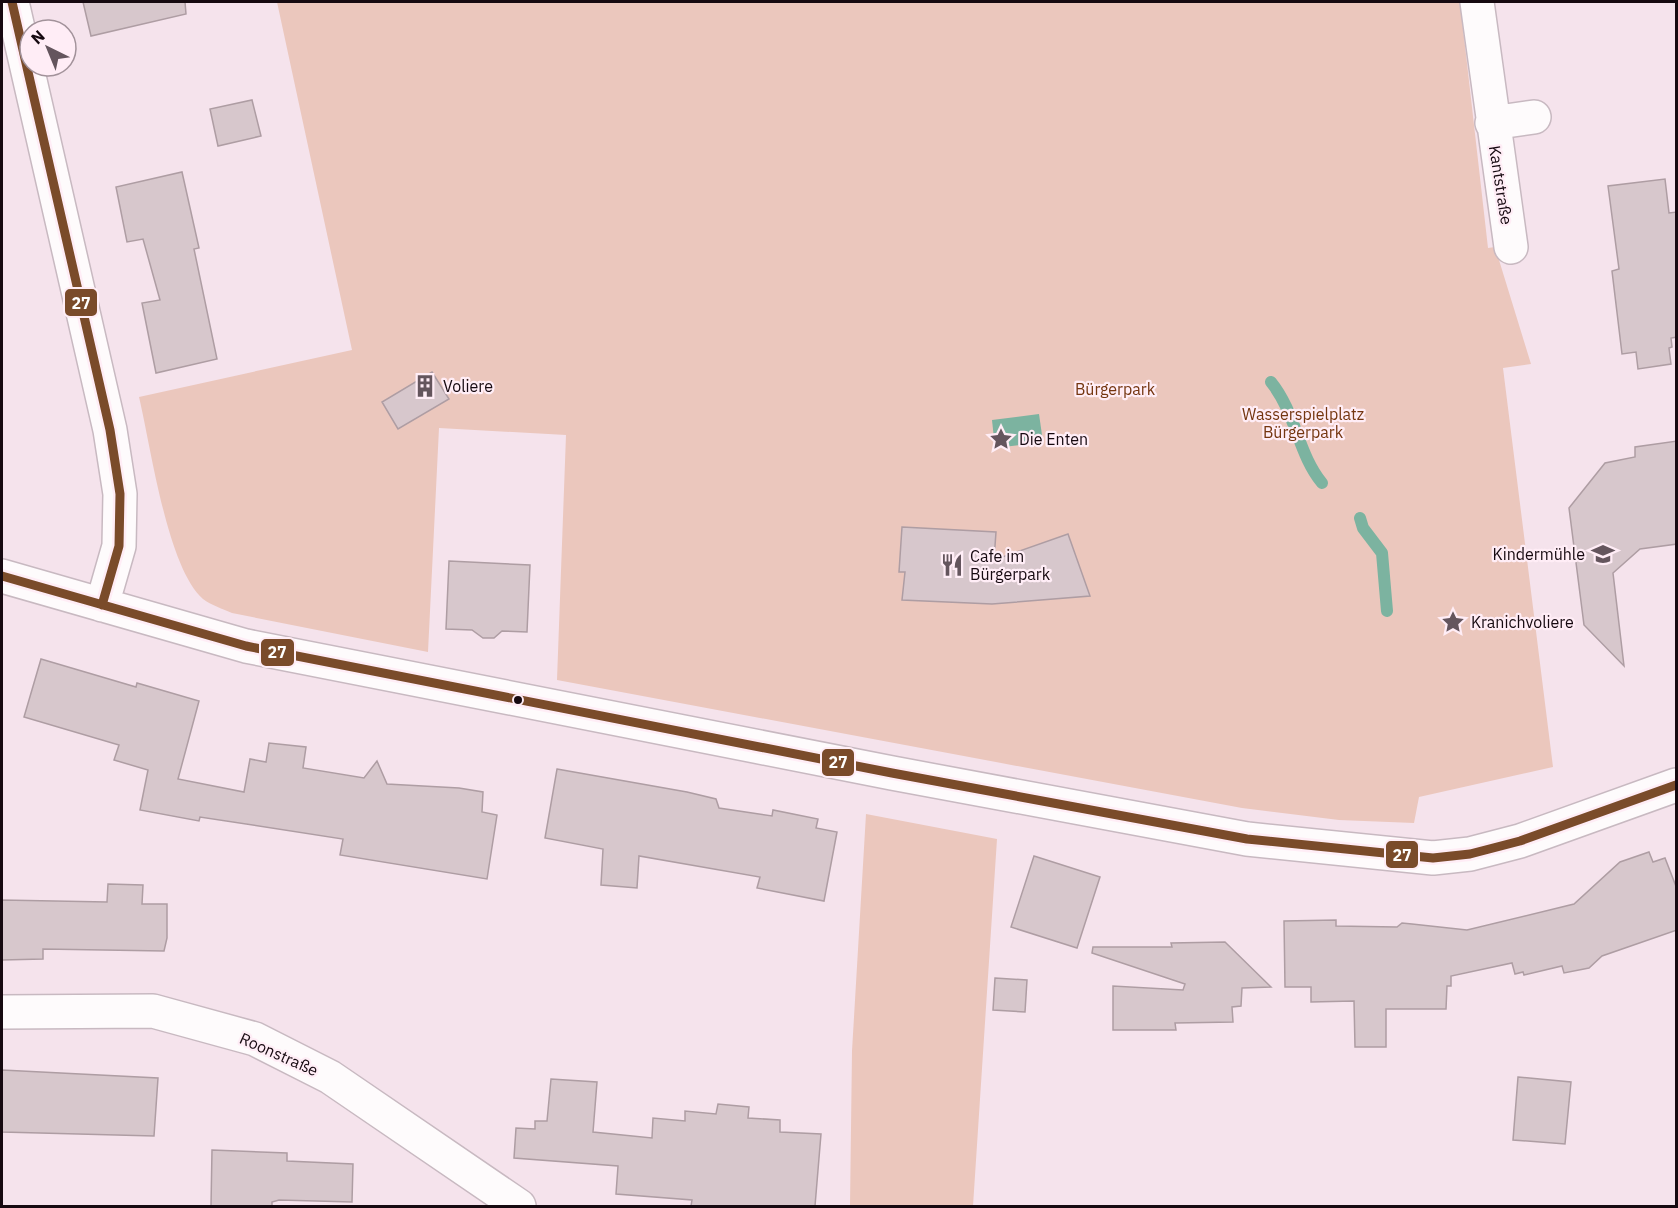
<svg xmlns="http://www.w3.org/2000/svg" width="1678" height="1208" font-family="'IBM Plex Sans',sans-serif">
<style>
.green{fill:#ebc7bd}
.water{fill:#7cb3a0}
.lines{fill:none;stroke-linecap:round;stroke-linejoin:round}
.stream{stroke:#7cb3a0;stroke-width:12}
.building{fill:#d7c7cc;stroke:#ae9da3;stroke-width:1.5}
.street-casing{stroke:#c8b9c1;stroke-width:36}
.street{stroke:#fefbfc;stroke-width:33}
.bus-1-casing{stroke:#ffedf6;stroke-width:14}
.bus-1{stroke:#7a4b2a;stroke-width:9}
.bus-dot{fill:#160910;stroke:#ffedf6;stroke-width:2}
.labels{text-anchor:middle;dominant-baseline:central;stroke-width:4.5;stroke-linejoin:round;paint-order:stroke}
.street-label{font-size:16px;fill:#160910;stroke:#ffedf6}
.poi-label{font-size:16px;fill:#160910;stroke:#ffedf6;text-anchor:start}
.park-label{font-size:16px;fill:#74350f;stroke:#ffedf6}
.line-badge{stroke:#ffedf6;stroke-width:2}
.badge-label{font-size:16px;text-anchor:middle;font-weight:bold;fill:#fff}
</style>
<rect width="100%" height="100%" fill="#f5e3ec"/>
<path class="green" d="M 277,2 L 1460,2 L 1488,248 L 1495,247 L 1531,364 L 1503,368 L 1553,767 L 1419,797 L 1414,823 L 1339,820 L 1242,808 L 557,680 L 566,435 L 439,428 L 428,652 L 232,613 C 223,609 211,605 203,599 C 167,567 151,447 139,397 L 352,350 Z
M 866,814 L 997,839 L 973,1206 L 850,1206 L 852,1051 Z"/>
<path class="water" d="M 1039,414 L 1043,442 L 995,448 L 992,420 Z"/>
<g class="lines">
<path class="stream" d="M 1271,382 C 1296,413 1298,454 1322,483
M 1360,518 L 1363,528 L 1382,553 L 1387,611"/>
</g>
<path class="building" d="M 83,2 L 185,2 L 186,14 L 91,36 Z
M 252,100 L 261,136 L 218,146 L 210,109 Z
M 182,172 L 199,248 L 194,249 L 217,359 L 156,373 L 142,303 L 160,300 L 143,239 L 127,242 L 116,187 Z
M 1665,179 L 1669,213 L 1677,212 L 1677,337 L 1671,338 L 1672,347 L 1669,348 L 1671,364 L 1638,369 L 1636,352 L 1622,354 L 1612,271 L 1619,269 L 1608,186 Z
M 432,372 L 449,399 L 398,429 L 382,402 Z
M 1677,441 L 1677,544 L 1640,549 L 1613,573 L 1624,666 L 1584,625 L 1569,508 L 1605,463 L 1635,457 L 1635,447 Z
M 902,527 L 996,532 L 994,560 L 1068,534 L 1090,596 L 992,604 L 902,600 L 905,572 L 899,572 Z
M 449,561 L 530,565 L 527,632 L 502,631 L 494,638 L 483,638 L 472,630 L 446,629 Z
M 41,659 L 136,687 L 137,683 L 199,701 L 178,779 L 244,792 L 250,759 L 266,762 L 269,743 L 306,747 L 303,768 L 364,778 L 377,761 L 387,784 L 459,788 L 483,792 L 482,812 L 497,815 L 487,879 L 340,855 L 343,839 L 200,817 L 199,821 L 140,810 L 148,770 L 114,760 L 119,745 L 24,717 Z
M 557,769 L 687,792 L 716,799 L 719,808 L 772,816 L 773,810 L 818,819 L 816,828 L 837,832 L 824,901 L 757,888 L 760,877 L 639,856 L 637,888 L 601,885 L 603,849 L 545,838 Z
M 1649,852 L 1653,862 L 1665,858 L 1677,889 L 1677,930 L 1602,956 L 1589,968 L 1564,973 L 1562,966 L 1524,975 L 1523,972 L 1515,974 L 1512,963 L 1451,976 L 1451,986 L 1447,986 L 1446,1009 L 1386,1009 L 1386,1047 L 1355,1047 L 1354,1001 L 1311,1002 L 1311,987 L 1285,987 L 1284,921 L 1336,920 L 1336,926 L 1397,927 L 1402,923 L 1412,924 L 1467,930 L 1574,904 L 1620,862 Z
M 1034,856 L 1100,877 L 1077,948 L 1011,927 Z
M 108,884 L 143,885 L 142,904 L 167,904 L 167,938 L 164,951 L 43,949 L 43,959 L 2,960 L 2,900 L 107,902 Z
M 1225,942 L 1271,987 L 1242,988 L 1241,1006 L 1232,1007 L 1233,1022 L 1175,1023 L 1176,1030 L 1113,1030 L 1113,986 L 1183,990 L 1185,984 L 1092,953 L 1093,947 L 1172,947 L 1171,943 Z
M 995,978 L 1027,980 L 1025,1012 L 993,1010 Z
M 2,1070 L 158,1078 L 154,1136 L 2,1132 Z
M 1518,1077 L 1571,1082 L 1565,1144 L 1513,1140 Z
M 551,1079 L 597,1082 L 593,1132 L 652,1138 L 653,1118 L 685,1121 L 685,1111 L 716,1114 L 718,1104 L 749,1107 L 748,1118 L 780,1120 L 780,1132 L 821,1134 L 815,1206 L 691,1206 L 692,1200 L 616,1194 L 618,1166 L 514,1158 L 516,1128 L 535,1129 L 535,1121 L 547,1121 Z
M 212,1150 L 287,1153 L 287,1161 L 353,1164 L 352,1202 L 279,1200 L 272,1202 L 272,1206 L 211,1206 Z"/>
<g class="lines">
<g class="street-casing">
<path id="street" d="M 12,2 L 110,430 L 120,494 L 119,546 L 102,605
M 1477,2 L 1511,247
M 1492,123 L 1534,117
M 2,576 L 246,646 L 892,773 L 1247,839 L 1433,858 L 1470,854 L 1520,841 L 1676,785
M 2,1012 L 153,1011 L 255,1039 L 330,1077 L 519,1206"/>
</g>
<use href="#street" class="street"/>
<g class="bus-1-casing">
<path id="bus-1" d="M 12,2 L 110,430 L 120,494 L 119,546 L 102,605
M 2,576 L 246,646 L 892,773 L 1247,839 L 1433,858 L 1470,854 L 1520,841 L 1676,785"/>
</g>
<use href="#bus-1" class="bus-1"/>
</g>
<defs>
<g id="building-bare" transform="scale(1.8)"><path d="M-4-6H4V6H1V3H-1V6H-4ZM-2.5-4.3h1.7v1.8h-1.7ZM.8-4.3h1.7v1.8H.8ZM-2.5-1h1.7V.8h-1.7ZM.8-1h1.7V.8H.8Z" fill="#64555d" stroke="#ffedf6" stroke-width="2.5" paint-order="stroke"/></g>
<g id="sight-bare" transform="scale(1.8)"><path d="M0-6L1.8-2.2L6-1.7L2.9 1.2L3.7 5.4L0 3.3L-3.7 5.4L-2.9 1.2L-6-1.7L-1.8-2.2Z" fill="#64555d" stroke="#ffedf6" stroke-width="2.5" paint-order="stroke"/></g>
<g id="school-bare" transform="scale(1.8)"><path d="M0-5L7-2L0 1L-7-2ZM-4 1L0 2.5L4 1V4Q0 6-4 4Z" fill="#64555d" stroke="#ffedf6" stroke-width="2.5" paint-order="stroke"/></g>
<g id="restaurant-bare" transform="scale(1.8)"><path d="M-5-6h1v4h1v-4h1v4h1v-4h1v5L-1.5 .5V6h-2V.5L-5-1ZM5-6V6H3V1.5H1.5Q1.5-4 5-6Z" fill="#64555d" stroke="#ffedf6" stroke-width="2.5" paint-order="stroke"/></g>
</defs>
<g fill-rule="evenodd">
<use href="#building-bare" x="425" y="386"/>
<use href="#sight-bare" x="1001" y="439"/>
<use href="#school-bare" x="1603" y="554"/>
<use href="#restaurant-bare" x="952" y="565"/>
<use href="#sight-bare" x="1453" y="622"/>
</g>
<circle class="bus-dot" cx="518" cy="700" r="5"/>
<g class="labels">
<g class="street-label">
<text transform="translate(1501 185) rotate(81)">Kantstraße</text>
<text transform="translate(279 1054) rotate(24)">Roonstraße</text>
</g>
<g class="poi-label">
<text x="443" y="386">Voliere</text>
<text x="1019" y="439">Die Enten</text>
<text x="1585" y="554" text-anchor="end">Kindermühle</text>
<text x="970" y="556">Cafe im<tspan x="970" dy="18">Bürgerpark</tspan></text>
<text x="1471" y="622">Kranichvoliere</text>
</g>
<g class="park-label">
<text x="1115" y="389">Bürgerpark</text>
<text x="1303" y="414">Wasserspielplatz<tspan x="1303" dy="18">Bürgerpark</tspan></text>
</g>
</g>
<g class="line-badge">
<rect x="64" y="288" width="34" height="29" rx="6" fill="#7a4b2a"/>
<rect x="260" y="638" width="35" height="29" rx="6" fill="#7a4b2a"/>
<rect x="821" y="748" width="34" height="29" rx="6" fill="#7a4b2a"/>
<rect x="1385" y="840" width="34" height="29" rx="6" fill="#7a4b2a"/>
</g>
<g class="badge-label">
<text x="81" y="309">27</text>
<text x="277" y="658">27</text>
<text x="838" y="768">27</text>
<text x="1402" y="861">27</text>
</g>
<rect width="1678" height="1208" fill="none" stroke="#160910" stroke-width="6"/>
<g transform="translate(48 48) rotate(317)"><circle r="28" fill="#ffedf6" stroke="#a2929a" stroke-width="1.5"/>
<path d="M0-4.5L10 22L0 15L-10 22Z" fill="#64555d"/>
<text y="-9" font-size="16" font-weight="bold" text-anchor="middle" fill="#160910">N</text>
</g>
</svg>
